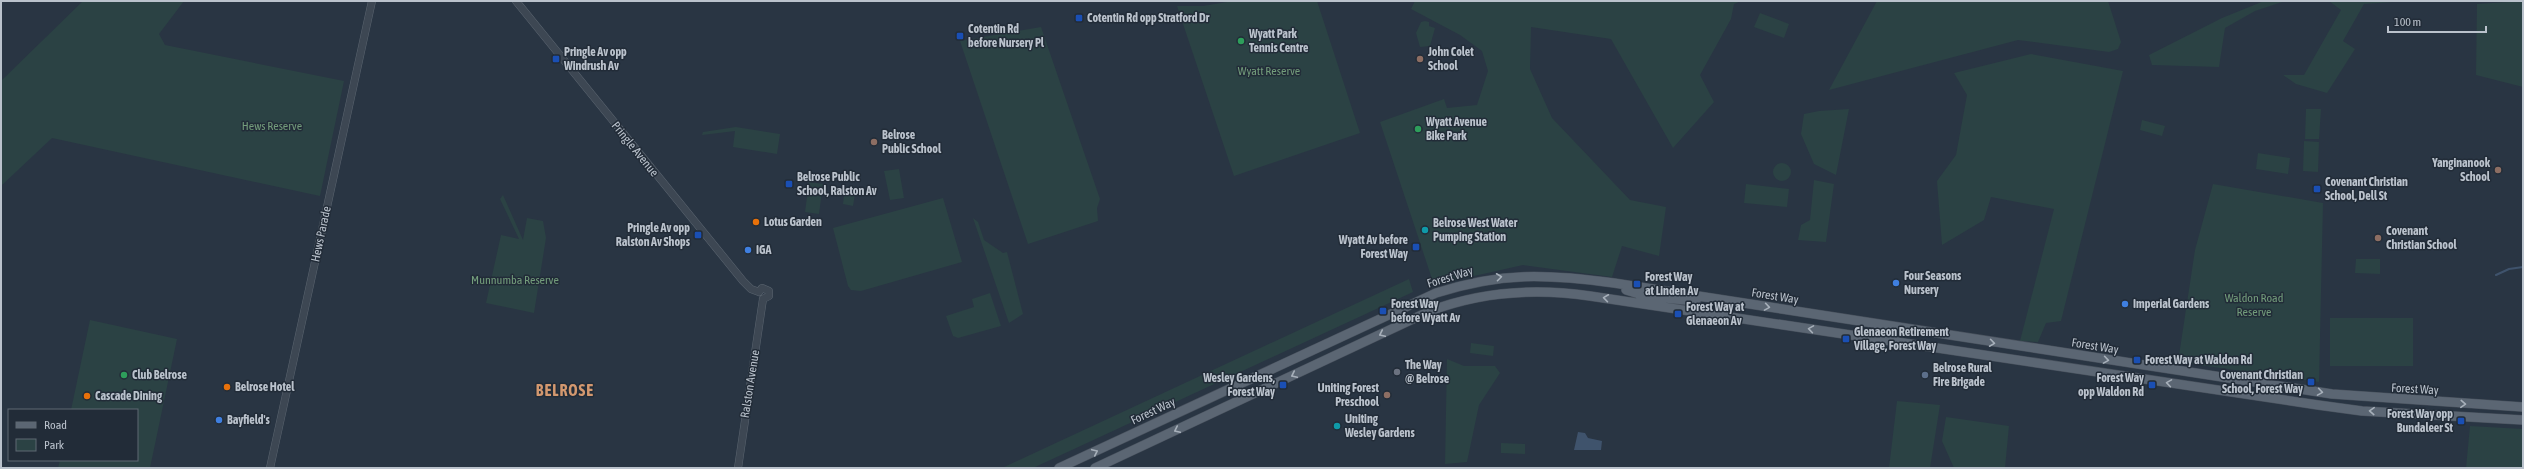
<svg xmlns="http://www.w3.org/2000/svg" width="2524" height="469" font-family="'Asap Condensed',sans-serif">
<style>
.green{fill:#2b4244}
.water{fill:#3f536c}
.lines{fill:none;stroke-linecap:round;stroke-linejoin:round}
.stream{stroke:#3f536c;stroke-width:2}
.tertiary-casing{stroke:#5b6570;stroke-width:8}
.primary-casing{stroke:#47505c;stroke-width:10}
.tertiary{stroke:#3d4753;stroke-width:7}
.primary{stroke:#5b6673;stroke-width:9}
.oneway{stroke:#a7b0ba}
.transit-dot{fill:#1a4fb4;stroke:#222c38;stroke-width:1.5}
.leisure-dot{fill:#2e9e5b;stroke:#222c38;stroke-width:1.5}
.education-dot{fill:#8d6e63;stroke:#222c38;stroke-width:1.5}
.food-dot{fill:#e8710a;stroke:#222c38;stroke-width:1.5}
.culture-dot{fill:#0f9aa8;stroke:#222c38;stroke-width:1.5}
.shop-dot{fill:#3f7fe0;stroke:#222c38;stroke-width:1.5}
.worship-dot{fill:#6b7280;stroke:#222c38;stroke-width:1.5}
.service-dot{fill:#5c6f8a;stroke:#222c38;stroke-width:1.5}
.labels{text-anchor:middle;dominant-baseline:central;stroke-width:3;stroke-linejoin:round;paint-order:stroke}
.poi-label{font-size:12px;font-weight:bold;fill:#bac2cc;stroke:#222c38;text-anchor:start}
.park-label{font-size:12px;fill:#739c7b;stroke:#222c38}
.street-label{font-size:12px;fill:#bac2cc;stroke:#222c38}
.district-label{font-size:16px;font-weight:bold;letter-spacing:1px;fill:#d3986f;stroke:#222c38}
</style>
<rect width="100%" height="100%" fill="#293543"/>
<path class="green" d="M 83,1 L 184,1 L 159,34 L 165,45 L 344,81 L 320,196 L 52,138 L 1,186 L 1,81 Z
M 1233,1 L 1317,1 L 1360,133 L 1234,176 L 1177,6 L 1203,6 Z
M 1415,1 L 1741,1 L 1734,4 L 1731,19 L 1700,75 L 1714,102 L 1673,148 L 1611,39 L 1531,27 L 1530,69 L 1552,118 L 1630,200 L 1666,207 L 1659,256 L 1622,246 L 1612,277 L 1523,265 L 1434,285 L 1380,122 L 1444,99 L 1447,108 L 1477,105 L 1488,71 L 1482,51 L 1460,35 L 1411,9 Z
M 1877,1 L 2108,1 L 2121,42 L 2118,49 L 2109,52 L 2018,40 L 1829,90 Z
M 2264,1 L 2285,1 L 2255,11 L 2225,28 L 2219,67 L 2152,65 L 2149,55 L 2222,18 Z
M 2329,1 L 2408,1 L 2364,4 L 2343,41 L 2355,49 L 2327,93 L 2296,84 L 2283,75 L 2304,75 L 2341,10 Z
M 2523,1 L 2523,87 L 2476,75 L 2477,4 Z
M 1760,13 L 1789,24 L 1784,38 L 1754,27 Z
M 1425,21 L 1429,22 L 1429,26 L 1435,28 L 1430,46 L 1420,47 L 1416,33 L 1421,22 Z
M 1041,27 L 1100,199 L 1097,208 L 1098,221 L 1028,244 L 960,41 Z
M 2031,54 L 2123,71 L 2061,321 L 2046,323 L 2038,342 L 2020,341 L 2054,209 L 1991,197 L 1984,220 L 1942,245 L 1937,181 L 1956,155 L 1967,95 L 1954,73 Z
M 1849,109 L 1836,175 L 1814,164 L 1801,134 L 1804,114 L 1819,111 Z
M 2306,109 L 2321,109 L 2319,139 L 2305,139 Z
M 2142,120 L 2165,126 L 2162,136 L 2140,130 Z
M 736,127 L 780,134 L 777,154 L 733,147 L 735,131 L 702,135 L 703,132 Z
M 2304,141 L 2319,142 L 2318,172 L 2303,171 Z
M 2258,153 L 2290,158 L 2288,174 L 2256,169 Z
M1773 172a9 9 0 1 1 18 0a9 9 0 1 1-18 0Z
M 899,169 L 904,198 L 890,200 L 884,171 Z
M 1814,180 L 1834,184 L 1826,242 L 1798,240 L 1801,225 L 1810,220 Z
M 809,182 L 823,184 L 819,214 L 805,212 Z
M 1746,184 L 1789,189 L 1787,207 L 1744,203 Z
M 2213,184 L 2323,203 L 2319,382 L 2178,362 L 2195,250 Z
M 845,187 L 856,188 L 853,206 L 843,204 Z
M 503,195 L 523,240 L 527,218 L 543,221 L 546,238 L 534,313 L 486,303 L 501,235 L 519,239 L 500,199 Z
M 943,198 L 962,262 L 861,291 L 851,290 L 848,286 L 833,228 Z
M 973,218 L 978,222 L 984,240 L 1003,253 L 1007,252 L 1023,314 L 1009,323 Z
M 2356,259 L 2380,259 L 2380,274 L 2355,273 Z
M 1409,279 L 1413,292 L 1033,468 L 1002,468 Z
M 990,293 L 1001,326 L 958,338 L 953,336 L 946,316 L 974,307 L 972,299 Z
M 2330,318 L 2413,318 L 2413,366 L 2330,366 Z
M 90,320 L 177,339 L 150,468 L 58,468 L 60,460 L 137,460 L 137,410 L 71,410 Z
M 1471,343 L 1494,346 L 1493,356 L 1470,353 Z
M 1447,359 L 1464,366 L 1495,366 L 1500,373 L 1479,405 L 1467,462 L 1445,464 Z
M 1897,401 L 1940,405 L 1930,468 L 1889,468 Z
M 1946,417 L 2009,426 L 2005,468 L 1954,468 L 1942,441 Z
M 2470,426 L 2523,429 L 2523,468 L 2466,468 Z
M 1501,443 L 1525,444 L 1525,454 L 1501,453 Z"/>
<path class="water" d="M 1578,432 L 1585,433 L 1588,438 L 1602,441 L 1601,450 L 1574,450 Z"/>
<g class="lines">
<path class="stream" d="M 2496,275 L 2509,269 L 2523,267"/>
<g class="tertiary-casing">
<path id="tertiary" d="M 516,1 L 743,281 L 751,289 L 759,292
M 759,292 L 762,288 L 769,291 L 769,296 L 763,299
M 270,468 L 372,1
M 738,468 L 763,299"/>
</g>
<g class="primary-casing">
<path id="primary" d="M 1626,290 L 1639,294 L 1645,304
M 1645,304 L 1653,297 L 1696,301
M 1059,468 L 1436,293 C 1502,272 1546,274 1614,283 L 2332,394 L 2523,407
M 1095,468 L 1430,311 C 1483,291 1535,288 1590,296 L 2318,405 L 2362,411 L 2523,420"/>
</g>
<use href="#tertiary" class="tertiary"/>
<use href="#primary" class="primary"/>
</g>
<defs><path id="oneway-chevron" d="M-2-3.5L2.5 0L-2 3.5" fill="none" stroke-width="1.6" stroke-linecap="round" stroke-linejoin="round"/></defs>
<g class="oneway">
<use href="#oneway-chevron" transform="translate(1499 277) rotate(-7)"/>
<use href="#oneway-chevron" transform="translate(1606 298) rotate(-172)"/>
<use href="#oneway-chevron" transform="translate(1767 307) rotate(9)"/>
<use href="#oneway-chevron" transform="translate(1811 329) rotate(-171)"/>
<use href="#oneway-chevron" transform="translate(1382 334) rotate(155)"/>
<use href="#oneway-chevron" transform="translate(1992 343) rotate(8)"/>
<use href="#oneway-chevron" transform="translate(2106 360) rotate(9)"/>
<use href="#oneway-chevron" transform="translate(1294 375) rotate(155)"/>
<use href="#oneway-chevron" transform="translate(2169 383) rotate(-171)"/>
<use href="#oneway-chevron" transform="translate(2320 392) rotate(9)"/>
<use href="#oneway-chevron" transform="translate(2463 404) rotate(3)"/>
<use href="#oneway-chevron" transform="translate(2372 411) rotate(-177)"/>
<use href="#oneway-chevron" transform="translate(1177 430) rotate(155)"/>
<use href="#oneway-chevron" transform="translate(1095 452) rotate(-25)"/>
</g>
<g class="transit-dot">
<rect x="1075" y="14" width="8" height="8" rx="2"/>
<rect x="956" y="32" width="8" height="8" rx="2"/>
<rect x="552" y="55" width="8" height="8" rx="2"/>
<rect x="785" y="180" width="8" height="8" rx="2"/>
<rect x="2313" y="185" width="8" height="8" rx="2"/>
<rect x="694" y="231" width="8" height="8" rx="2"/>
<rect x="1412" y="243" width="8" height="8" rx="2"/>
<rect x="1633" y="280" width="8" height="8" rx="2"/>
<rect x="1379" y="307" width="8" height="8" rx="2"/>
<rect x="1674" y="310" width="8" height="8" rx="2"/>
<rect x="1842" y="335" width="8" height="8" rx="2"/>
<rect x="2133" y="356" width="8" height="8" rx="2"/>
<rect x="2307" y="378" width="8" height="8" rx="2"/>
<rect x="1279" y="381" width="8" height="8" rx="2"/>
<rect x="2148" y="381" width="8" height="8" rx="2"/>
<rect x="2457" y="417" width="8" height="8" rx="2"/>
</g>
<g class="leisure-dot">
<circle cx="1241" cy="41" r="4"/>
<circle cx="1418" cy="129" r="4"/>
<circle cx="124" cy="375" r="4"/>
</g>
<g class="education-dot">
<circle cx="1420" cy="59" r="4"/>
<circle cx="874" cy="142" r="4"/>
<circle cx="2498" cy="170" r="4"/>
<circle cx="2378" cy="238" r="4"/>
<circle cx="1387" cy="395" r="4"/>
</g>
<g class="food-dot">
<circle cx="756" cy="222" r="4"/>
<circle cx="227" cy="387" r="4"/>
<circle cx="87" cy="396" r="4"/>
</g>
<g class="culture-dot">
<circle cx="1425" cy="230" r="4"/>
<circle cx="1337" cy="426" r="4"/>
</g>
<g class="shop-dot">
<circle cx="748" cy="250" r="4"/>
<circle cx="1896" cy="283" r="4"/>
<circle cx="2125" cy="304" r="4"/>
<circle cx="219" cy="420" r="4"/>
</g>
<circle class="worship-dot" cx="1397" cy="372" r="4"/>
<circle class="service-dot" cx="1925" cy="375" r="4"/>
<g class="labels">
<g class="poi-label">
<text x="1087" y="18">Cotentin Rd opp Stratford Dr</text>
<text x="968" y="29">Cotentin Rd<tspan x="968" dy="14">before Nursery Pl</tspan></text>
<text x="1249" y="34">Wyatt Park<tspan x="1249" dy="14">Tennis Centre</tspan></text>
<text x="564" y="52">Pringle Av opp<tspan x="564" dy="14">Windrush Av</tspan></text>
<text x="1428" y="52">John Colet<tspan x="1428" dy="14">School</tspan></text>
<text x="1426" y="122">Wyatt Avenue<tspan x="1426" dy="14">Bike Park</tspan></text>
<text x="882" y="135">Belrose<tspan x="882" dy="14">Public School</tspan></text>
<text x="2490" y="163" text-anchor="end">Yanginanook<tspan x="2490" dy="14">School</tspan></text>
<text x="797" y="177">Belrose Public<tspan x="797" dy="14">School, Ralston Av</tspan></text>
<text x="2325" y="182">Covenant Christian<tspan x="2325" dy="14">School, Dell St</tspan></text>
<text x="764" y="222">Lotus Garden</text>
<text x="1433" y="223">Belrose West Water<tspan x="1433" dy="14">Pumping Station</tspan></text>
<text x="690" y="228" text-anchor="end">Pringle Av opp<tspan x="690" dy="14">Ralston Av Shops</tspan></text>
<text x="2386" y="231">Covenant<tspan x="2386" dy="14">Christian School</tspan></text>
<text x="1408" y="240" text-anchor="end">Wyatt Av before<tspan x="1408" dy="14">Forest Way</tspan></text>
<text x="756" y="250">IGA</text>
<text x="1904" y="276">Four Seasons<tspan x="1904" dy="14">Nursery</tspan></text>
<text x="1645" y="277">Forest Way<tspan x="1645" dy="14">at Linden Av</tspan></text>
<text x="1391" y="304">Forest Way<tspan x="1391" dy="14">before Wyatt Av</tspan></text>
<text x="2133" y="304">Imperial Gardens</text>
<text x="1686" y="307">Forest Way at<tspan x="1686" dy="14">Glenaeon Av</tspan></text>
<text x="1854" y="332">Glenaeon Retirement<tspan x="1854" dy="14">Village, Forest Way</tspan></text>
<text x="2145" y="360">Forest Way at Waldon Rd</text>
<text x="1405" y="365">The Way<tspan x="1405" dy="14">@ Belrose</tspan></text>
<text x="1933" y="368">Belrose Rural<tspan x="1933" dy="14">Fire Brigade</tspan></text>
<text x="132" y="375">Club Belrose</text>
<text x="2303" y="375" text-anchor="end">Covenant Christian<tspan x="2303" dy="14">School, Forest Way</tspan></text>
<text x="1275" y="378" text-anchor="end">Wesley Gardens,<tspan x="1275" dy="14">Forest Way</tspan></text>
<text x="2144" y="378" text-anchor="end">Forest Way<tspan x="2144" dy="14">opp Waldon Rd</tspan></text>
<text x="235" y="387">Belrose Hotel</text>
<text x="1379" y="388" text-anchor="end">Uniting Forest<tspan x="1379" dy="14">Preschool</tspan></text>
<text x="95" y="396">Cascade Dining</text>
<text x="2453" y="414" text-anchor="end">Forest Way opp<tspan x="2453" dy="14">Bundaleer St</tspan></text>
<text x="1345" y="419">Uniting<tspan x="1345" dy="14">Wesley Gardens</tspan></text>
<text x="227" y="420">Bayfield's</text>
</g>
<g class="park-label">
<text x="1269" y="71">Wyatt Reserve</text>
<text x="272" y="126">Hews Reserve</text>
<text x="515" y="280">Munnumba Reserve</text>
<text x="2254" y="298">Waldon Road<tspan x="2254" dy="14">Reserve</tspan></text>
</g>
<g class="street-label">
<text transform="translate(635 149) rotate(51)">Pringle Avenue</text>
<text transform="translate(321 234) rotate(-78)">Hews Parade</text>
<text transform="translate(1450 277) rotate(-17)">Forest Way</text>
<text transform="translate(1775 296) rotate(9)">Forest Way</text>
<text transform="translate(2095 346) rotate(9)">Forest Way</text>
<text transform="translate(750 384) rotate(-81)">Ralston Avenue</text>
<text transform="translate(2415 389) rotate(3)">Forest Way</text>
<text transform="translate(1153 411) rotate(-25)">Forest Way</text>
</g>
<g class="district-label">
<text x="565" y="390">BELROSE</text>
</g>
</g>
<rect width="2524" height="469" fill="none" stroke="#bac2cc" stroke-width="4"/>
<rect x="8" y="409" width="130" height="52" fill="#222c38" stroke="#5f6873"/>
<rect x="16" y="422" width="20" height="6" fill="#5b6673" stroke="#5f6873"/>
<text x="44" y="429" font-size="12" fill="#bac2cc">Road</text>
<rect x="16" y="439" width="20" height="12" fill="#2b4244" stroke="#5f6873"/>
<text x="44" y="449" font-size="12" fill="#bac2cc">Park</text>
<path d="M2388 26v6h98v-6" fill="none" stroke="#bac2cc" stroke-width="2"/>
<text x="2394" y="26" font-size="12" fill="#bac2cc" stroke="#222c38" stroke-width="3" paint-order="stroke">100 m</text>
</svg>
